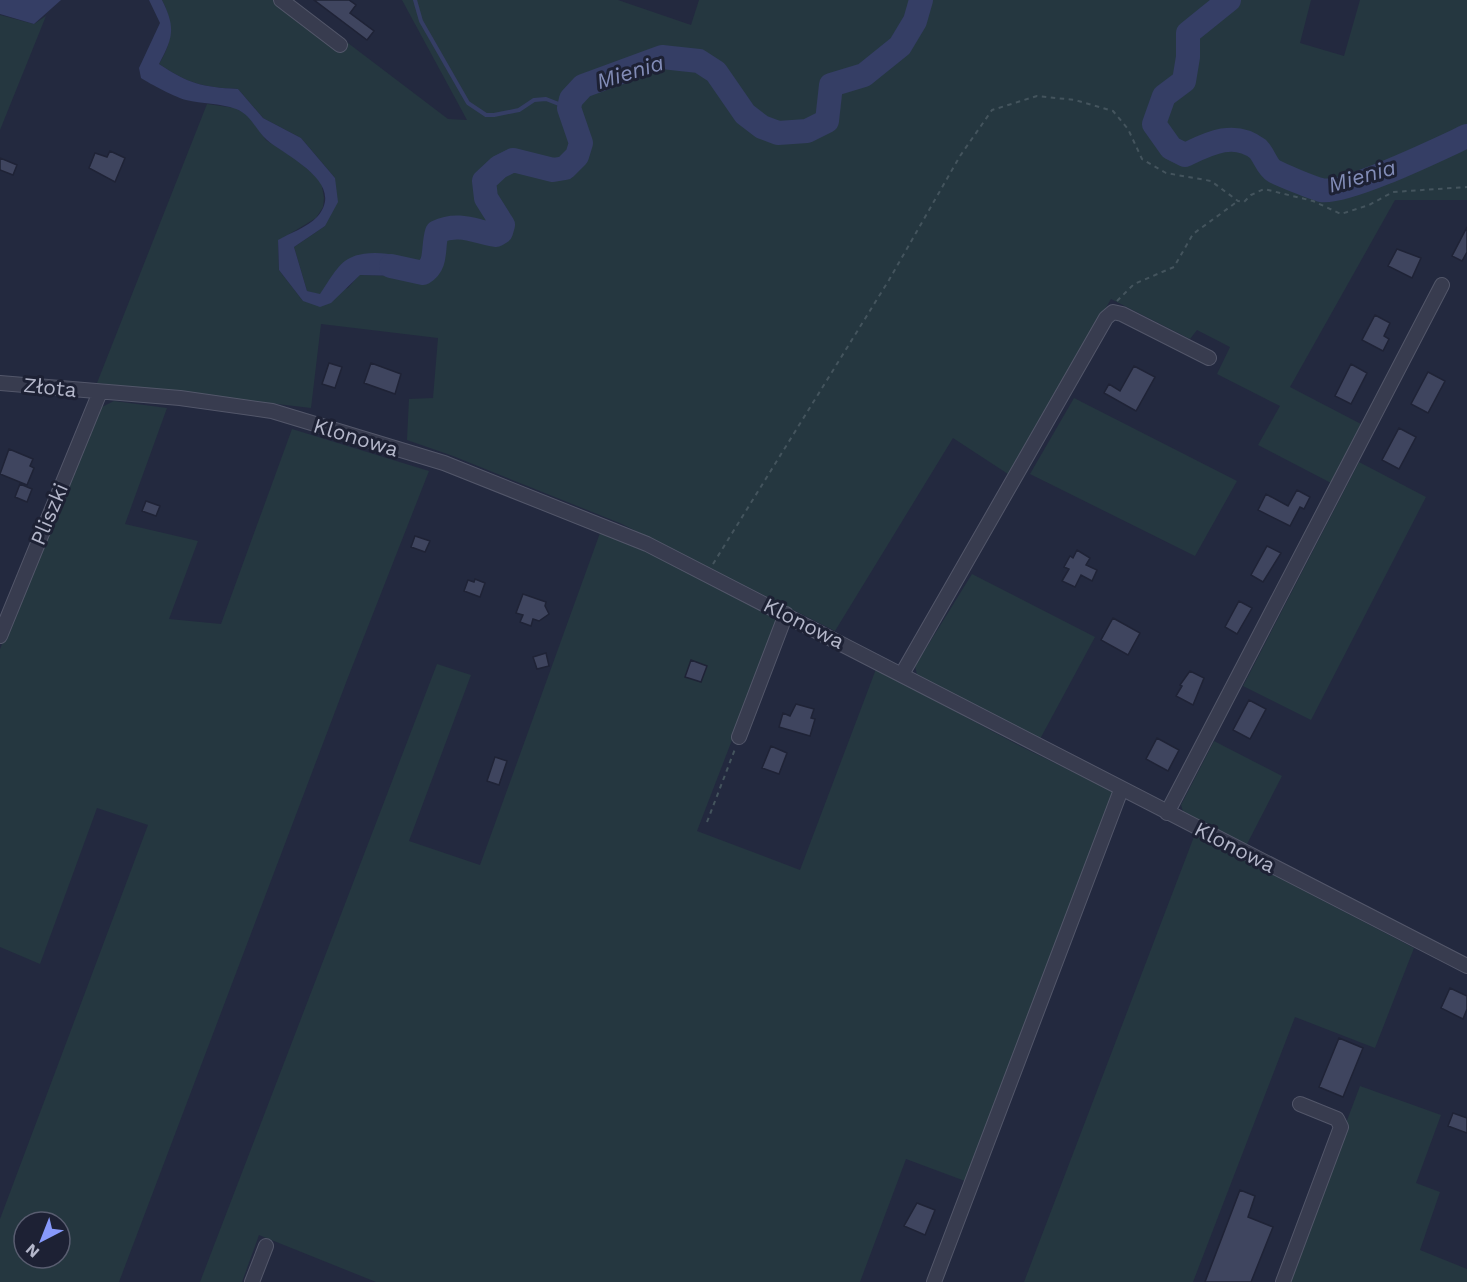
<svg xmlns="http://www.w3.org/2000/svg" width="1467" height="1282" font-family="'Work Sans',sans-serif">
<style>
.green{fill:#253740;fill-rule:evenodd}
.water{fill:#353e65}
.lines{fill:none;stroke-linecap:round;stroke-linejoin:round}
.stream{stroke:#353e65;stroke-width:4}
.river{stroke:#353e65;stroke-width:24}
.building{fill:#3f455f;stroke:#1f2336;stroke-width:1.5}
.minor-casing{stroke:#53576a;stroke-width:16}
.path{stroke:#44545d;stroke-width:2;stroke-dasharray:4.5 4.5;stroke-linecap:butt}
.minor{stroke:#383c4f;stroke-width:14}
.labels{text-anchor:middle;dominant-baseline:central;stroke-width:6;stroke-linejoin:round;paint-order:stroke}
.street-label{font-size:21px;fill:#b4b7ca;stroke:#1d2134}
.water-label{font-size:22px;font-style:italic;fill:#828cb7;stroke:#1d2134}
</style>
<rect width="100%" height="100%" fill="#23293f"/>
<path class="green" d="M 162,0 L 274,0 L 335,50 L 344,40 L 448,119 L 467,120 L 402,0 L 618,0 L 691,25 L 699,0 L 1311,0 L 1300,43 L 1344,56 L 1360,0 L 1467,0 L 1467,200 L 1395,200 L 1290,387 L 1361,424 L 1331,483 L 1258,445 L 1280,406 L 1217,374 L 1230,347 L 1197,330 L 1190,339 L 1111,299 L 1008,474 L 953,438 L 835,631 L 622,524 L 453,456 L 407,440 L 409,399 L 433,398 L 438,338 L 321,324 L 311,408 L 97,383 L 207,104 L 235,108 L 248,115 L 266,140 L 296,159 L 321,181 L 324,198 L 323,207 L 316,218 L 278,241 L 279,270 L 303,301 L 348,288 L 359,275 L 401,276 L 423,280 L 416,262 L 337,271 L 320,295 L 307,291 L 294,247 L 325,226 L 335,178 L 301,138 L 263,118 L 238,89 C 202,87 189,84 159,64 C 173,41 174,24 162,0 Z
M 0,15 L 34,24 L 46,16 L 0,130 Z
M 1074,398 L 1237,481 L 1195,556 L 1030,474 Z
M 114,401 L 167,408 L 125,524 L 198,541 L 169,619 L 221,624 L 292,429 L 429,471 L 347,680 L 119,1282 L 0,1282 L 0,1219 L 148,825 L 97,808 L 40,964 L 0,947 L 0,649 L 102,407 ZM 24,1222 L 60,1222 L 60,1258 L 24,1258 Z
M 1359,462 L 1426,497 L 1311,720 L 1243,686 Z
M 600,533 L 651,551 L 779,618 L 697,831 L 800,870 L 876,669 L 1020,746 L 1114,792 L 965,1181 L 906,1159 L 860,1282 L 376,1282 L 259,1235 L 242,1282 L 200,1282 L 437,664 L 471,675 L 409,841 L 480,865 Z
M 972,574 L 1095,637 L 1040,739 L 917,675 L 915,666 Z
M 1214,741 L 1282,776 L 1246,846 L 1183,811 L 1181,805 Z
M 1195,834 L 1414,948 L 1375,1048 L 1295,1017 L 1193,1282 L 1024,1282 Z
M 1360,1086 L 1441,1115 L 1416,1183 L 1440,1192 L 1420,1250 L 1467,1269 L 1467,1282 L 1286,1282 Z"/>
<path class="water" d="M 0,0 L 61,0 L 34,24 L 0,14 Z
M 149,0 L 162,0 C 176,28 173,38 159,64 C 189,84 202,87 238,89 L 263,118 L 301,138 L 335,178 L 338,202 L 325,226 L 294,247 L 307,291 L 320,294 C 328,283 337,264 350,258 C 369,248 405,254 422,266 L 424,280 L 401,276 L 360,275 L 331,303 L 320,307 L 303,301 L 279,270 L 278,240 C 290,233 308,227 317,217 C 347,183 287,157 267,140 C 255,130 252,115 236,109 C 220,103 202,104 186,100 C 177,98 150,84 141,78 L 139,68 L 160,23 Z"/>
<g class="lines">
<path class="stream" d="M 415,0 L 421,21 L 468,103 L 486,115 L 494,115 L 519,110 L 534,100 L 546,99 L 569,108"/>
<path class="river" d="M 1229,0 L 1188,33 L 1188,57 L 1184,81 L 1164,96 L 1154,124 L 1171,148 L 1185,155 C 1208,144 1234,130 1258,149 C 1264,155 1267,167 1274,171 C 1281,175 1313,188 1321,190 C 1345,195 1441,148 1467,136
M 391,266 L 423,273 C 438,264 432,248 437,232 C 458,222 474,231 496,235 L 501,232 L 503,225 L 486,198 L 484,181 L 499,167 L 513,160 L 553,170 L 565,168 L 577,156 L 581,143 L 569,108 L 571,99 L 583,86 L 662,57 L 699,61 L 716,72 L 745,114 L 762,127 L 778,133 L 807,131 L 827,121 L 831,85 L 864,75 L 900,46 L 915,21 L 921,0"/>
</g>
<path class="building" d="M 314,0 L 349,0 L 356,5 L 350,13 L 374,31 L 367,40 Z
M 110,151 L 125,158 L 115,182 L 89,168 L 95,153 L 107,157 Z
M 0,158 L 17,165 L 13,175 L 0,170 Z
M 1467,227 L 1467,252 L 1462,261 L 1452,256 Z
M 1397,249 L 1421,258 L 1412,278 L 1388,266 Z
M 1375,315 L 1390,323 L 1384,336 L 1389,339 L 1383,351 L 1362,340 Z
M 329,363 L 342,367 L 335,388 L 322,384 Z
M 371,363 L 401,374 L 395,394 L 364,383 Z
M 1351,364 L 1367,373 L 1351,404 L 1335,396 Z
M 1134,366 L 1155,377 L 1136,411 L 1104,393 L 1109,384 L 1120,391 Z
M 1428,372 L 1445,381 L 1428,413 L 1411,404 Z
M 1399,428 L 1416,437 L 1399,469 L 1382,460 Z
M 9,449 L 33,459 L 30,466 L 34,468 L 27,485 L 0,474 Z
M 20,484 L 32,489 L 27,502 L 15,497 Z
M 1297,490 L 1310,497 L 1304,509 L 1300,507 L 1290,526 L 1258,510 L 1266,494 L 1288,506 Z
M 146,501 L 160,506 L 156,516 L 142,511 Z
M 415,536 L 430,541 L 425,552 L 411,547 Z
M 1267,546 L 1281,553 L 1263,582 L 1251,575 Z
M 1077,550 L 1090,558 L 1086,565 L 1097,570 L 1092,581 L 1081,575 L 1075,587 L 1062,581 L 1069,569 L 1064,567 L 1070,556 L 1073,558 Z
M 475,579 L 485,583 L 480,597 L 464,591 L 468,580 L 474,582 Z
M 523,594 L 546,602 L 545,606 L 549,614 L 539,621 L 533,619 L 531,626 L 520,622 L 523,615 L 516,613 Z
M 1239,601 L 1252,608 L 1237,634 L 1225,627 Z
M 1113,618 L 1140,633 L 1128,655 L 1101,640 Z
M 546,653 L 549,666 L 537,669 L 533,657 Z
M 691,660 L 707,666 L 701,682 L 685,677 Z
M 1190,671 L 1204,678 L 1193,705 L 1176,696 L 1182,686 L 1180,685 Z
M 1249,700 L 1266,709 L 1250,739 L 1233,730 Z
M 796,704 L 814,709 L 811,718 L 815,719 L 810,736 L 779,727 L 783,713 L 790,716 Z
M 1157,738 L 1179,750 L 1168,771 L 1146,759 Z
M 771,746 L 787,753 L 779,774 L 762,768 Z
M 495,757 L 507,761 L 499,785 L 487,781 Z
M 1450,988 L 1467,996 L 1467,1009 L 1463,1019 L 1441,1008 Z
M 1339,1038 L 1363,1048 L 1343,1097 L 1319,1087 Z
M 1453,1113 L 1467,1118 L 1467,1133 L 1448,1126 Z
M 1240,1190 L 1255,1196 L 1248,1217 L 1273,1227 L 1251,1282 L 1205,1282 Z
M 917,1203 L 935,1210 L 925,1235 L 904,1226 Z"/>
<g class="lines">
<g class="minor-casing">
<path id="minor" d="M 281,0 L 340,45
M 0,383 L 180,398 L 272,411 L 444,463 L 647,544 L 1467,966
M 0,636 L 100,392
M 902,674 L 1106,318 L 1113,312 L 1122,314 L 1209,358
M 739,737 L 786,614
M 1167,813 L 1442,285
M 252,1282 L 266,1246
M 934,1282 L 1121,790
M 1283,1282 L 1341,1127 L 1337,1119 L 1300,1104"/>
</g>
<path class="path" d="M 1117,301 L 1134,284 L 1174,267 L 1193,234 L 1238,201
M 713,564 L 889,280 L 960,156 L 992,110 L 1037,96 L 1075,100 L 1113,111 L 1128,129 L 1142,159 L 1166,173 L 1211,181 L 1238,201 L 1244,202 L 1251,195 L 1264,189 L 1313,201 L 1341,214 L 1369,205 L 1393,192 L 1467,187
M 707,822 L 735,749"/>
<use href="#minor" class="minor"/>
</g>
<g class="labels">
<g class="street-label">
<text transform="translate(50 387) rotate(6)">Złota</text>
<text transform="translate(356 437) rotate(17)">Klonowa</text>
<text transform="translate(49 514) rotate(-67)">Pliszki</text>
<text transform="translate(804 623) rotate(27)">Klonowa</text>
<text transform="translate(1235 847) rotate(27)">Klonowa</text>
</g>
<g class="water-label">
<text transform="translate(630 72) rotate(-17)">Mienia</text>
<text transform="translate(1362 176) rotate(-16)">Mienia</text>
</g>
</g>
<g transform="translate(42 1240) rotate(222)"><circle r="28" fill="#1d2134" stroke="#595d70" stroke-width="1.5"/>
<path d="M0-4.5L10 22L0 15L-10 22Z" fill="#8799fb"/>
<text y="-9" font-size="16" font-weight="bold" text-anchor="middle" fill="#b4b7ca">N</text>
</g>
</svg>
